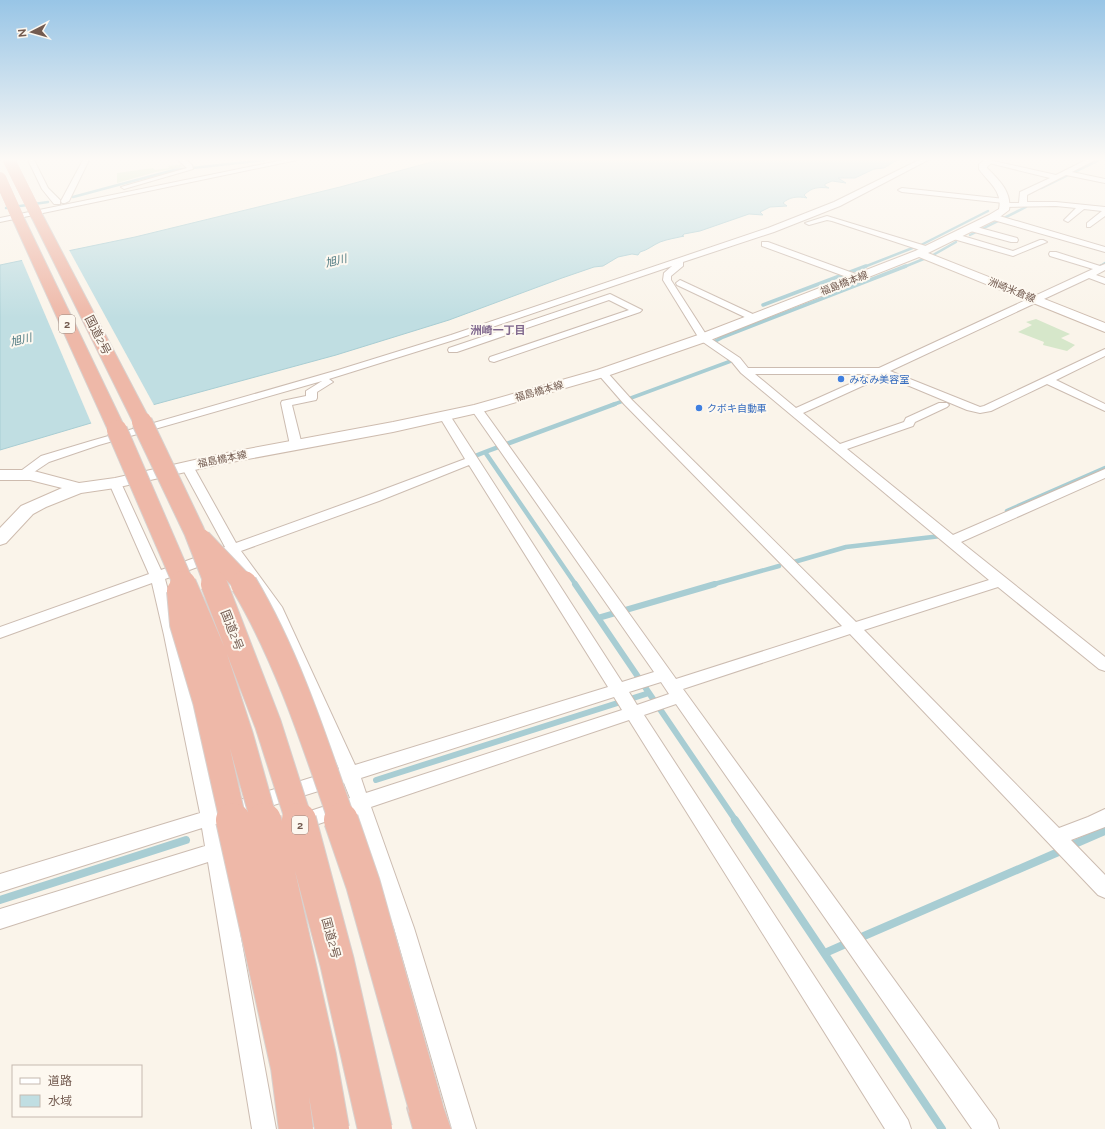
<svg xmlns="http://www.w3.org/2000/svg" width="1105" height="1129" font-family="Raleway,'Noto Sans JP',sans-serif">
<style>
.green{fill:#d6e7ca}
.water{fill:#c0dee2;stroke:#a8cdd3}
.pier{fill:#faf4ea}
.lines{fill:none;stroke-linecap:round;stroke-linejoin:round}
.stream-far4{stroke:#a8cdd3;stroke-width:2.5}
.stream-far3{stroke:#a8cdd3;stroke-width:3.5}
.stream-far2{stroke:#a8cdd3;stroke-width:4.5}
.stream-far1{stroke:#a8cdd3;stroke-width:6}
.stream{stroke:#a8cdd3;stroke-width:8}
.street-casing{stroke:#ccbcb1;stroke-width:2}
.secondary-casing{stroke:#cebcaf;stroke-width:2}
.highway-casing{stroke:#d8d1ce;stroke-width:2}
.street{fill:#fff;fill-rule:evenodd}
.secondary{fill:#fff;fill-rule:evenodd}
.highway{fill:#eeb8a8;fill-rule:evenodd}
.highway-bridge-far3-casing{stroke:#d8d1ce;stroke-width:12;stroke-linecap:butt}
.highway-bridge-far2-casing{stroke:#d8d1ce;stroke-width:22;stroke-linecap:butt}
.highway-bridge-far1-casing{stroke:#d8d1ce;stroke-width:28;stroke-linecap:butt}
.highway-bridge-casing{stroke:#d8d1ce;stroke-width:36;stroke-linecap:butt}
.highway-bridge-far3{stroke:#eeb8a8;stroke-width:12}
.highway-bridge-far2{stroke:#eeb8a8;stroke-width:20}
.highway-bridge-far1{stroke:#eeb8a8;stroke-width:26}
.highway-bridge{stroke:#eeb8a8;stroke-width:34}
.shop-dot{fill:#3f7fe0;stroke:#fdf8f0;stroke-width:1.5}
.labels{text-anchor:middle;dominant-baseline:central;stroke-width:4;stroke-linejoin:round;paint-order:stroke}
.far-street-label{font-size:10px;fill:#735b50;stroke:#fdf8f0}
.far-shop-label{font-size:10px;fill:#366cbe;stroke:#fdf8f0;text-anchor:start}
.far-water-label{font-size:11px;font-style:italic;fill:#48757d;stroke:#fdf8f0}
.shield{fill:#fdf8f0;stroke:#9c8a80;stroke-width:1}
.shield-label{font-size:11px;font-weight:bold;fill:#735b50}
.far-neighbourhood-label{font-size:11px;font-weight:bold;fill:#80688e;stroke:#fdf8f0}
.street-label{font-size:12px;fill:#735b50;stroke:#fdf8f0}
</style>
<rect width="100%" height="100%" fill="#faf4ea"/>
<path class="green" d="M 180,165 L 183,167 L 156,172 L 117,183 L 117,173 L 153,168 L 155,170 L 169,168 L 168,166 Z
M 1036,319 L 1070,334 L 1061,338 L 1075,345 L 1067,351 L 1043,345 L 1044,342 L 1018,332 L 1032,325 L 1026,322 Z"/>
<path class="water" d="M 439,160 L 897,160 L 884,168 L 874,169 L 855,178 L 838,178 L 846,183 L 832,181 L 825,184 L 825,186 L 829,188 C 819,187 812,187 804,195 L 807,198 C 798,196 789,197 783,203 L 787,206 L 770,207 L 760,212 L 763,215 L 749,214 L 700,231 L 684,234 L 682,236 L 684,236 C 676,238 668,239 660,242 C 653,245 648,250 640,252 L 638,255 L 632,254 L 618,257 L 603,266 L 594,267 L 562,278 L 449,320 L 336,355 L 145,407 L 0,450 L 0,265 L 135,237 L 340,187 Z"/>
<path class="pier" d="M 68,248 L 155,407 L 92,425 L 21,258 Z"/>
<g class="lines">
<path class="stream-far4" d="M 1041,188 L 1099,160
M 73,197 L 174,170 L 264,160
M 6,208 L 48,202
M 970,235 L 1026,207 L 1026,200
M 921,245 L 988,211
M 933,255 L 956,242
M 864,267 L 915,247
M 904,267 L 926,258
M 1099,267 L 1105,263"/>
<path class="stream-far3" d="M 1095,269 L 1101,266
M 763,305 L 866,266
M 710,344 L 723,337 L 906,266
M 612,405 L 731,361 L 728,358"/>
<path class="stream-far2" d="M 470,458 L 485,452
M 1007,511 L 1105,468
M 794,562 L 846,547 L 941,536
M 576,585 L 485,452 L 615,404
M 711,585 L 779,566"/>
<path class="stream-far1" d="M 575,584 L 649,693
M 598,618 L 715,584
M 376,780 L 649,693 L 736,821"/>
<path class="stream" d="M 735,820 L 942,1129
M 1070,846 L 1105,831
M 0,900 L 186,840
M 857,939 L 1063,850
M 825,953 L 850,942"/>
<g class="street-casing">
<path id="street" d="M 28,160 L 34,160 L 48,188 L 60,200 L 60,204 L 54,204 L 42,189 Z
M 83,160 L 89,160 L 69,201 L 65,203 L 62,203 L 61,201 Z
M 178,160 L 186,160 L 192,165 L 193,169 L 124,189 L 121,187 L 187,168 Z
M 283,160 L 297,160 L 0,222 L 0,218 Z
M 919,160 L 928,160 L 840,206 L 774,232 L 683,262 L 683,266 L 671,276 L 671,280 L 707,336 L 740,358 L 748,368 L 879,368 L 1093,269 L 1050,256 L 1049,254 L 1050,252 L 1056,252 L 1100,266 L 1105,264 L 1105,270 L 1096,275 L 1105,278 L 1105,284 L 1089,278 L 890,371 L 980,407 L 984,406 L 1105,349 L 1105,356 L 1056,380 L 1105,404 L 1105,411 L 1047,384 L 991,411 L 980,413 L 967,410 L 883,375 L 880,378 L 803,413 L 840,444 L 904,422 L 906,418 L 939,403 L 947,403 L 949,405 L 947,407 L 915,422 L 913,426 L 847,449 L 953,535 L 1105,469 L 1105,478 L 961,542 L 1105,657 L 1105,671 L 1099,669 L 998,587 L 864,630 L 1059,828 L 1088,817 L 1105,809 L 1105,827 L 1071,840 L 1105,875 L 1105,898 L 1098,895 L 850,634 L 683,689 L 996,1120 L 999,1129 L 972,1129 L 676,704 L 644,715 L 908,1120 L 911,1129 L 885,1129 L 629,720 L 371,807 L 414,928 L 476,1129 L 452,1129 L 394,928 L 354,812 L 265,842 L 258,840 L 255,834 L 258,828 L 350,798 L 344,783 L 220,822 L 224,840 L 240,835 L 247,837 L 250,843 L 247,849 L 226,856 L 276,1129 L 252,1129 L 208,862 L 0,929 L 0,909 L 205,846 L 202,828 L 0,892 L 0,874 L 200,813 L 164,635 L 152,583 L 0,638 L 0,627 L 149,574 L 109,483 L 111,480 L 119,480 L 121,483 L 161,570 L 225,547 L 181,466 L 183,463 L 191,463 L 193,466 L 236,543 L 369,495 L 465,459 L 439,416 L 441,414 L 449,414 L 622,682 L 654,672 L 471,409 L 477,406 L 481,407 L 676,679 L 842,626 L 624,404 L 597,373 L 602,370 L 606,371 L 632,400 L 856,622 L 989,580 L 741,373 L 732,362 L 700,340 L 663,280 L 664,273 L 672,266 L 457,339 L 329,379 L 333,382 L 317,392 L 317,398 L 316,400 L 292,405 L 302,445 L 300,447 L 292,447 L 290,445 L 281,403 L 282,401 L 306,396 L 306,391 L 322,381 L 99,445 L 49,462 L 28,476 L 20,476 L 18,473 L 41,456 L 91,441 L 338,370 L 451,335 L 768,228 L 834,202 ZM 755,374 L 872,374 L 796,408 ZM 469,465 L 608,687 L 355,765 L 282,607 L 241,551 L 379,501 ZM 230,555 L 268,608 L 339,769 L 217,807 L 180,635 L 165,579 ZM 661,682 L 669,694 L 637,705 L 629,692 ZM 614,697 L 622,710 L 366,793 L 361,778 Z
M 989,160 L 1056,175 L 1086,160 L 1095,160 L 1072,172 L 1105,179 L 1105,183 L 1066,175 L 1027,195 L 1027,202 L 1056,202 L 1105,207 L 1105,216 L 1090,227 L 1087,227 L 1087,223 L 1102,211 L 1084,209 L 1068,222 L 1064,220 L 1076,208 L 1056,206 L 1005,207 L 1001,205 L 1004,203 L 902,192 L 898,190 L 902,188 L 1005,199 L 1009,201 L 1007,203 L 1019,203 L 1020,192 L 1050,178 L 985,162 Z
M 990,215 L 996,215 L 1105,247 L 1105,252 L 990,219 Z
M 827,216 L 929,247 L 930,249 L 929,251 L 923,251 L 832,221 L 827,220 L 809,225 L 805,223 Z
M 967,226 L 973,226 L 1017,238 L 1018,240 L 1017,242 L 1011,242 L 967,230 Z
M 950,234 L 956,234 L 1013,251 L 1040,240 L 1043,240 L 1047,242 L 1013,256 L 950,238 Z
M 762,242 L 768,242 L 861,276 L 862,278 L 861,280 L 855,280 L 762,246 Z
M 680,280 L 757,316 L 759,318 L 757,320 L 751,320 L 677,285 L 676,283 Z
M 610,294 L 642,310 L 640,312 L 494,362 L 490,361 L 489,359 L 490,357 L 629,310 L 609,300 L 457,352 L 449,352 L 448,350 L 449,348 Z"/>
</g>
<g class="secondary-casing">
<path id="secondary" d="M 985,160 L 991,160 L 992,162 L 987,167 L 987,168 C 999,180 1012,192 1009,210 L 997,219 L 928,253 L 1105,323 L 1105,332 L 919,257 L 708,341 L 607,376 L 482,412 L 393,432 L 221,464 L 115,488 L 81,493 L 46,507 L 33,514 L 6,543 L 0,545 L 0,528 L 21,506 L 62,488 L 30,480 L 0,480 L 0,470 L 30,470 L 79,483 L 115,478 L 221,454 L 393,422 L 474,405 L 597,370 L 698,335 L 915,251 L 989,215 L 999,209 C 1003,191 988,182 979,169 L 979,164 Z"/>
</g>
<g class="highway-casing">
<path id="highway" d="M 36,210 L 40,212 L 42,214 L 151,422 L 148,426 L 142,427 L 136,426 L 133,422 L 30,214 L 32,212 Z
M 18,214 L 22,215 L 24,218 L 126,430 L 123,434 L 117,435 L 111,434 L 108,430 L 12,218 L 14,215 Z
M 426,1089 L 439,1095 L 451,1129 L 413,1129 L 407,1108 L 413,1095 Z"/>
</g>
<use href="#street" class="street"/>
<use href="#secondary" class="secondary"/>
<use href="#highway" class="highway"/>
<g class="highway-bridge-far3-casing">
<path id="highway-bridge-far3" d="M 9,160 L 36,214
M 0,178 L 18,218"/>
</g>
<g class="highway-bridge-far2-casing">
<path id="highway-bridge-far2" d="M 142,422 L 194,531 L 215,585
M 117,430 L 184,585
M 201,539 L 245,585"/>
</g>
<g class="highway-bridge-far1-casing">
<path id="highway-bridge-far1" d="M 183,584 L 214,656 L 240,736 L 264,821
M 214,584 L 268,724 L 299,821
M 244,584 C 287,656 315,743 342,821
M 180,591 L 183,624 L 206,701 L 233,821"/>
</g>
<g class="highway-bridge-casing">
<path id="highway-bridge" d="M 233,820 L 288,1067 L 296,1129
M 264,820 L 274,855 L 319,1056 L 332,1129
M 299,820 L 337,962 L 375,1129
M 341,820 L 363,884 L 426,1108"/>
</g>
<use href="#highway-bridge-far3" class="highway-bridge-far3"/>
<use href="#highway-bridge-far2" class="highway-bridge-far2"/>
<use href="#highway-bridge-far1" class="highway-bridge-far1"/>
<use href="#highway-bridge" class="highway-bridge"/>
</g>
<linearGradient id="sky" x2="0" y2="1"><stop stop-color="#98c5e6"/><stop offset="0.5" stop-color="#fdfaf6"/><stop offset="1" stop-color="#fdfaf6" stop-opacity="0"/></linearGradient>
<rect width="1105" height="318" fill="url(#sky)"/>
<g class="shop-dot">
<circle cx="841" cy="379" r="4"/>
<circle cx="699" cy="408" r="4"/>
</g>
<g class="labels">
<g class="far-street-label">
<text transform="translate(844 283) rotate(-21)">福島橋本線</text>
<text transform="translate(1012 290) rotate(22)">洲崎米倉線</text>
<text transform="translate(539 391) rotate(-16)">福島橋本線</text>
<text transform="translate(222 459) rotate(-11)">福島橋本線</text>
</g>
<g class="far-shop-label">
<text x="849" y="379">みなみ美容室</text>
<text x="707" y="408">クボキ自動車</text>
</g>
<g class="far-water-label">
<text transform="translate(336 261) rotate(-14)">旭川</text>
<text transform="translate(21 340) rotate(-14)">旭川</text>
</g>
<g class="shield">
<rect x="59" y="315" width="16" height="18" rx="3"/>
<rect x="292" y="816" width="16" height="18" rx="3"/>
</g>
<g class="shield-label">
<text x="67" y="324">2</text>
<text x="300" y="825">2</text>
</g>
<g class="far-neighbourhood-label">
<text x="498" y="330">洲崎一丁目</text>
</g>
<g class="street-label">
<text transform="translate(98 335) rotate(63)">国道2号</text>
<text transform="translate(232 630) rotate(69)">国道2号</text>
<text transform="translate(331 938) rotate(75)">国道2号</text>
</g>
</g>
<rect x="12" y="1065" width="130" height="52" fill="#fdf8f0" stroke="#c6b9b0"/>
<rect x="20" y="1078" width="20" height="6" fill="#ffffff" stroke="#c6b9b0"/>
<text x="48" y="1085" font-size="12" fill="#735b50">道路</text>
<rect x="20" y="1095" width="20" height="12" fill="#c0dee2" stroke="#c6b9b0"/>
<text x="48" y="1105" font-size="12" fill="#735b50">水域</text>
<g transform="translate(32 32) rotate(264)" stroke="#fdf8f0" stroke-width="3" paint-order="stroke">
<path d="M0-3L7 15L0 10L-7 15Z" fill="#735b50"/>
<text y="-6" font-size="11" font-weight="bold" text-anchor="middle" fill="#735b50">N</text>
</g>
</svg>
